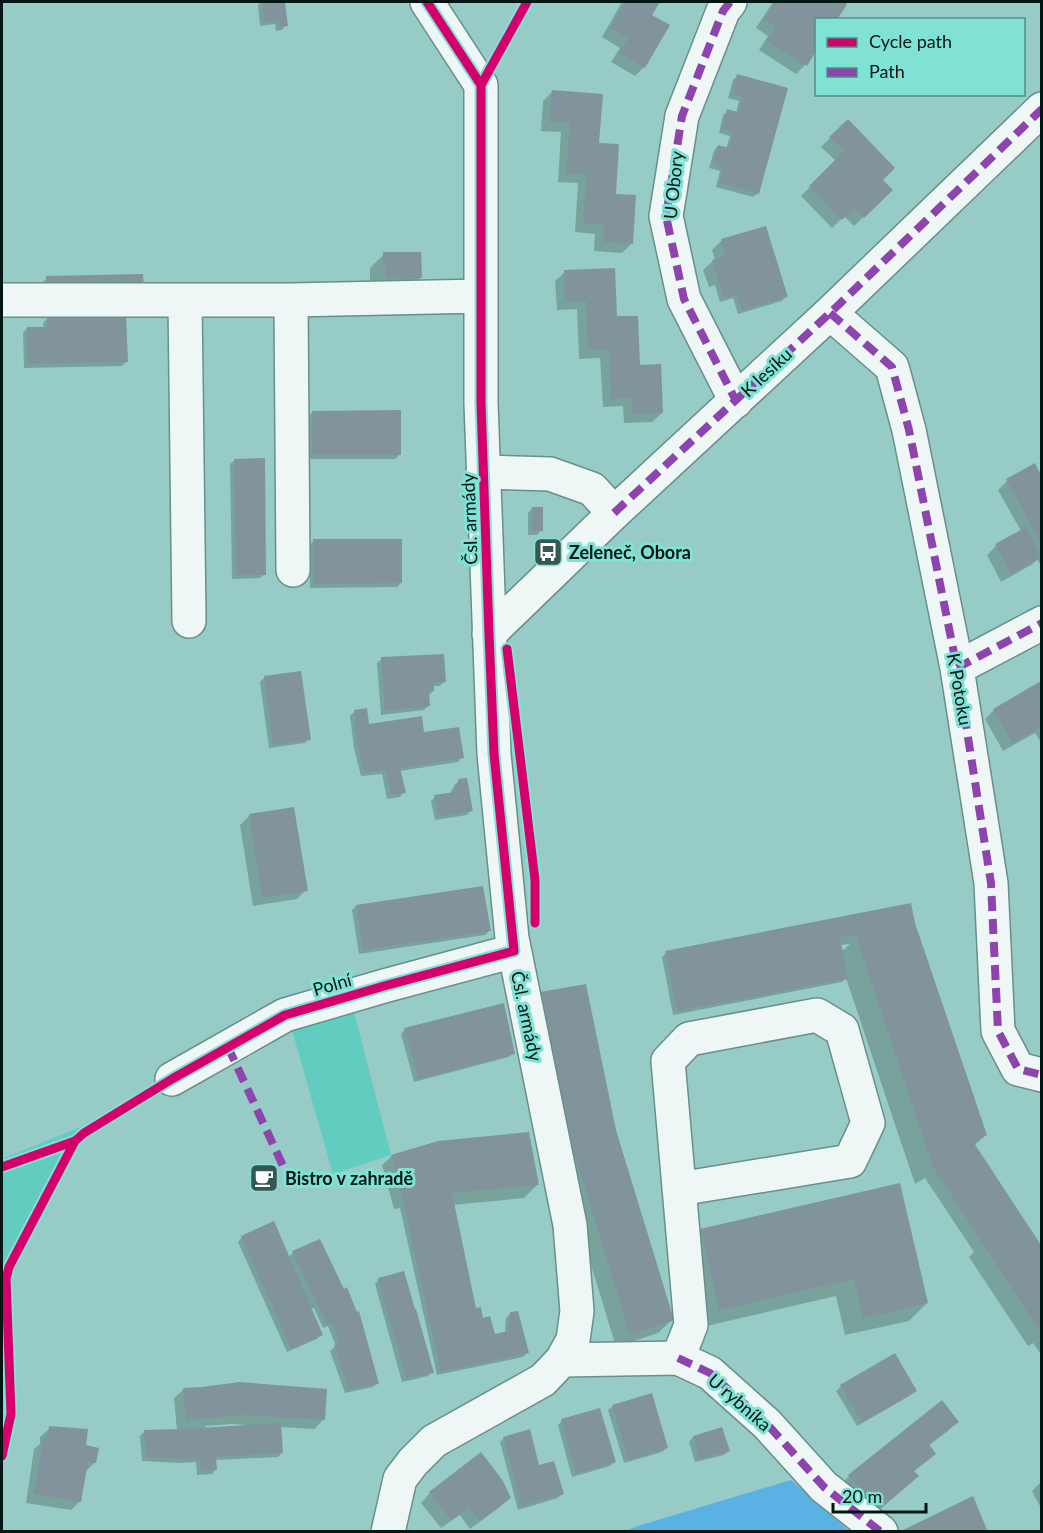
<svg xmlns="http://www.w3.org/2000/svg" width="1043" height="1533" font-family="Lato,sans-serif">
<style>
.green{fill:#62ccc1}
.water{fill:#59b1e4}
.shadow{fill:#0003;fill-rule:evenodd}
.building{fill:#81949c}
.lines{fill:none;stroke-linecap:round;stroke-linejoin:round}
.minor-casing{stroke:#688f8a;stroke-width:36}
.minor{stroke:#eff7f6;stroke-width:33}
.quiet{stroke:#8e44ad;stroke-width:8;stroke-dasharray:15 8;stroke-linecap:butt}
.cycleway-casing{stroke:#80e2d5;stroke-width:13}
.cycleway{stroke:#d6006c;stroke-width:9}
.labels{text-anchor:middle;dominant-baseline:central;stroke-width:6;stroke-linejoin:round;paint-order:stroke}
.street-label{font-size:18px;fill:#021613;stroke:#80e2d5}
.poi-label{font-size:18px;font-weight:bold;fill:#021613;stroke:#80e2d5;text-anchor:start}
</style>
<rect width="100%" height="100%" fill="#96ccc5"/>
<path class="green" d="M 352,1004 L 391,1155 L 333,1174 L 292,1030 L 283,1024 Z
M 83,1126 L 2,1268 L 2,1159 Z"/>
<path class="water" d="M 791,1480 L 849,1531 L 625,1531 L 638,1526 Z"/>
<path class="shadow" d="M 261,2 L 283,2 L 286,25 L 282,30 L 276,31 L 275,24 L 260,26 L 258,5 Z
M 622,2 L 658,2 L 650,15 L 644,67 L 635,76 L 611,62 L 620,48 L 602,37 Z
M 773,2 L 840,2 L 845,5 L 816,20 L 816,48 L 805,65 L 796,74 L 759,50 L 768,36 L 756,28 Z
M 737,76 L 786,90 L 758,193 L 753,197 L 716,187 L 720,171 L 709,168 L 714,151 L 718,146 L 726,149 L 730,136 L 719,133 L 723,115 L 728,111 L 736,113 L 739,101 L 728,98 L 733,80 Z
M 552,92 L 597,144 L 632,243 L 622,253 L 594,251 L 595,234 L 575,232 L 578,183 L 558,182 L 561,132 L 541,131 L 543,101 Z
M 848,121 L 881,180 L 891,190 L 854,226 L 844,216 L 832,228 L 801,196 L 836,161 L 821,147 Z
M 765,228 L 786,296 L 782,301 L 738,314 L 733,298 L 720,302 L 715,285 L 709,287 L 703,270 L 713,261 L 715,260 L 712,250 L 721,241 Z
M 384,254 L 420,278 L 406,292 L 372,292 L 372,280 L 370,280 L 370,268 Z
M 565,272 L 616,318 L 662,413 L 652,422 L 624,423 L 623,406 L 603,407 L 600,358 L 579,359 L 577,309 L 557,310 L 555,281 Z
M 47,278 L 125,316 L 126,362 L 122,366 L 24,368 L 23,333 L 27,328 L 44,329 L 43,323 L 49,317 L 44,317 L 43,282 Z
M 313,412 L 400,454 L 395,459 L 308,459 L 308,416 Z
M 235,460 L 265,574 L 260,578 L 232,579 L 230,464 Z
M 1034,465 L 1042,478 L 1042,566 L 1037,560 L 1031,565 L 1001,582 L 987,555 L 996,546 L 1021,531 L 998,490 L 1007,481 Z
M 532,508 L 541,530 L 537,535 L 528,535 L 528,513 Z
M 314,541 L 401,583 L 397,587 L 310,588 L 309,545 Z
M 382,659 L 444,682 L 440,686 L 433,686 L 433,691 L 428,696 L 429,705 L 424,710 L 381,715 L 377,663 Z
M 264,678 L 309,739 L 305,743 L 269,748 L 260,682 Z
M 1042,683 L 1042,744 L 1035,733 L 1003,751 L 985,719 L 994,710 Z
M 354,712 L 367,725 L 423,734 L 462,757 L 458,762 L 400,771 L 404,792 L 400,797 L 387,799 L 382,774 L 361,776 L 354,748 L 350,716 Z
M 459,780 L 471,810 L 467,815 L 435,820 L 431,801 L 435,797 L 451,794 L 451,791 Z
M 250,815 L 306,890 L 297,899 L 253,906 L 240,825 Z
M 356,906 L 489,931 L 485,935 L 359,954 L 352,910 Z
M 914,924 L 985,1135 L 974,1146 L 1042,1248 L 1042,1356 L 1033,1343 L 1028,1346 L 969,1257 L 974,1252 L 925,1178 L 915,1184 L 846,978 L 842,982 L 673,1015 L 662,957 L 666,953 ZM 850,944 L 841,952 L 840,945 Z
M 541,993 L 614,1130 L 672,1320 L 658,1333 L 616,1347 L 557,1153 L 527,1007 Z
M 405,1029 L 513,1053 L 509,1057 L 414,1082 L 401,1034 Z
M 392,1156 L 537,1185 L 524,1198 L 453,1205 L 475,1310 L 494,1336 L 505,1334 L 506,1318 L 510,1314 L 527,1353 L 523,1357 L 437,1375 L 400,1208 L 394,1209 L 382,1165 Z
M 899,1184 L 927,1303 L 909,1321 L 845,1335 L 836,1296 L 702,1327 L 683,1248 L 701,1230 Z
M 242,1237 L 288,1257 L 293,1253 L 319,1241 L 377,1383 L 373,1387 L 345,1393 L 330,1351 L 336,1346 L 328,1326 L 323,1328 L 314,1308 L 310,1309 L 321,1334 L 317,1339 L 287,1352 L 238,1242 Z
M 379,1279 L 432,1372 L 428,1376 L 402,1382 L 375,1284 Z
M 894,1355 L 915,1391 L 911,1395 L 857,1426 L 836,1391 L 841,1386 Z
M 184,1389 L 323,1420 L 314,1429 L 280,1427 L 282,1453 L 278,1457 L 215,1460 L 216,1469 L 212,1474 L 197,1475 L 196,1462 L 178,1463 L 142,1461 L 140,1436 L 144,1432 L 177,1431 L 174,1398 ZM 233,1424 L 244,1425 L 244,1427 L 206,1429 L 205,1426 Z
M 613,1406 L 667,1448 L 662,1452 L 624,1463 L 608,1410 Z
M 562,1421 L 614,1462 L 610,1466 L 572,1477 L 558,1425 Z
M 957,1421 L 948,1431 L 928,1446 L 934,1454 L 913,1472 L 873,1514 L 845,1480 L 849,1476 Z
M 50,1428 L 84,1446 L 95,1462 L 86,1471 L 80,1501 L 71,1510 L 26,1503 L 34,1449 L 40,1444 L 40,1437 Z
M 721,1429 L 729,1451 L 724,1455 L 695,1462 L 689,1442 L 693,1437 Z
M 504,1438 L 538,1467 L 562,1494 L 558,1498 L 518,1510 L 500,1442 Z
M 1041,1482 L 1042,1482 L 1042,1510 L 1032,1491 Z
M 430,1493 L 509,1498 L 500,1507 L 470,1529 L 460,1515 L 441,1528 L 421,1503 Z"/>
<path class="building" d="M 262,2 L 285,2 L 288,26 L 280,27 L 279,20 L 264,22 Z
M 625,2 L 660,2 L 652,15 L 670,25 L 645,68 L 619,53 L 628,38 L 610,28 Z
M 775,2 L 843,2 L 847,4 L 837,20 L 816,20 L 816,51 L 807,66 L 767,41 L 776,26 L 764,19 Z
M 737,74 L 788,88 L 759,194 L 719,183 L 723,167 L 713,163 L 718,145 L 729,148 L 733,132 L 722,129 L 727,109 L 738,112 L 743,97 L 732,94 Z
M 552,90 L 603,94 L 599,143 L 619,144 L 616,194 L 636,195 L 633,244 L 603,242 L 604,225 L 583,223 L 587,174 L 566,173 L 570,123 L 549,122 Z
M 848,119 L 895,168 L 883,180 L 893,190 L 864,218 L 854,208 L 842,220 L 809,186 L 844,151 L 829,137 Z
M 766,226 L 788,297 L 742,310 L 737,295 L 724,299 L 712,260 L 726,256 L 721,239 Z
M 383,252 L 421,252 L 422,278 L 386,278 L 386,266 L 383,266 Z
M 615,268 L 617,316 L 638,316 L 640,365 L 661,364 L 663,413 L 633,415 L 632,398 L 611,399 L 609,349 L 588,350 L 586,301 L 565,302 L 564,270 Z
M 143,274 L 146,312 L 48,313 L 46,276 Z
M 126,316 L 128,362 L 27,364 L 27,327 L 47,327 L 47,317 Z
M 401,410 L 401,455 L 312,455 L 312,411 Z
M 265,458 L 266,575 L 236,575 L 234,459 Z
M 1035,463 L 1041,475 L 1041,543 L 1006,479 Z
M 532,507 L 543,507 L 543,531 L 532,531 Z
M 1026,527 L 1041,557 L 1011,574 L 995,544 Z
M 313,539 L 402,539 L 402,583 L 313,584 Z
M 444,654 L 446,682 L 434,683 L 434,691 L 429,692 L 430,706 L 385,711 L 381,657 Z
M 301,671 L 311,740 L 273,745 L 264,676 Z
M 1041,681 L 1041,727 L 1013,743 L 993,709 Z
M 367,708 L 369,724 L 422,716 L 424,732 L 459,727 L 464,758 L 400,768 L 406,793 L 391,795 L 386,770 L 365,773 L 357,743 L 354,710 Z
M 467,778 L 473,811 L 439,816 L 434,795 L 455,792 L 454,785 L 458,783 L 458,779 Z
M 294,807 L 308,891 L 262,898 L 249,814 Z
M 483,886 L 491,931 L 363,950 L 356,905 Z
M 911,903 L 915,923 L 987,1135 L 974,1143 L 1041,1245 L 1041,1333 L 933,1167 L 856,936 L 840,937 L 848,979 L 677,1011 L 665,951 Z
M 586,984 L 616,1130 L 674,1320 L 630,1335 L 570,1139 L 540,992 Z
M 504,1003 L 515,1054 L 419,1079 L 404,1028 Z
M 529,1132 L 539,1185 L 452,1193 L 476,1308 L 481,1307 L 483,1318 L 490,1316 L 495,1334 L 508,1331 L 510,1312 L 518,1311 L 529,1353 L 441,1372 L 403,1201 L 391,1155 L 438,1141 Z
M 900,1183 L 928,1303 L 863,1318 L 854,1279 L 719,1310 L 700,1229 Z
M 274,1221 L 323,1335 L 291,1349 L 241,1236 Z
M 320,1239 L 344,1289 L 347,1287 L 357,1312 L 359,1311 L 379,1384 L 349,1389 L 334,1345 L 340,1342 L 332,1323 L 327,1324 L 292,1251 Z
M 404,1271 L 415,1309 L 416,1309 L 434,1373 L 406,1378 L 378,1278 Z
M 895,1353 L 917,1391 L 862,1423 L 840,1385 Z
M 240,1382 L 327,1389 L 325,1420 L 243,1415 L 186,1420 L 183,1388 L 202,1387 Z
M 652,1393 L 668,1448 L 628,1460 L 612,1405 Z
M 942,1400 L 959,1422 L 929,1444 L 936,1454 L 914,1471 L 919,1476 L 878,1511 L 848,1475 Z
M 600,1408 L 616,1462 L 576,1474 L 561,1419 Z
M 281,1423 L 283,1453 L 216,1457 L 217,1470 L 201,1471 L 200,1458 L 184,1459 L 146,1457 L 144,1430 L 182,1429 Z
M 49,1426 L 88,1429 L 86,1445 L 99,1448 L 96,1463 L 88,1462 L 81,1502 L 34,1494 L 43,1438 L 47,1439 Z
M 722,1427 L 730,1451 L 699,1459 L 693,1436 Z
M 530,1429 L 539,1465 L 554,1461 L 564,1494 L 522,1506 L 503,1437 Z
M 481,1452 L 503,1481 L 511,1498 L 480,1521 L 469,1507 L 451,1520 L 429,1492 Z
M 973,1496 L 988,1532 L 905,1532 L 903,1530 Z"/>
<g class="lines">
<g class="minor-casing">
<path id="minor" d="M 730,2 L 723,11 L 682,116 L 666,216 L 684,299 L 736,401
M 2,300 L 291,300 L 481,296
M 185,300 L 189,621
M 291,300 L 293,570
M 830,313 L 892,367 L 909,430 L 957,668 L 991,883 L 998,1031 L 1018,1069 L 1042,1075
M 483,472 L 550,474 L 592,489 L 614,513
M 489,634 L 614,513 L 830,313 L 1042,109
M 957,668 L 1042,623
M 172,1079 L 285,1015 L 384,986 L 514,951
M 678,1358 L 691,1325 L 668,1061 L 689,1039 L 817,1015 L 842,1030 L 868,1123 L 850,1161 L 679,1189
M 562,1360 L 678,1358 L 710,1373 L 767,1424 L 824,1487 L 881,1532
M 388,1532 L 400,1479 L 413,1462 L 434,1441 L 543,1380 L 562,1360 L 573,1340 L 577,1311 L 570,1225 L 512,938 L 494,754 L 481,403 L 481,85 L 427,2"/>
</g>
<use href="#minor" class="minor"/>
<path class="quiet" d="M 730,2 L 723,11 L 682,116 L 666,216 L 684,299 L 736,401
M 830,313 L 892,367 L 909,430 L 957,668 L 991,883 L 998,1031 L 1018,1069 L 1042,1075
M 614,513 L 830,313 L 1042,109
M 957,668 L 1042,623
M 228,1047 L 284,1168
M 678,1358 L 710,1373 L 767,1424 L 824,1487 L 881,1532"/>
<g class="cycleway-casing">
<path id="cycleway" d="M 427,2 L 481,85
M 507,649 L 535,880 L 535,923
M 2,1167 L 75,1141
M 2,1456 L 11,1414 L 6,1279 L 9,1267 L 75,1141 L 84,1133 L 172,1079 L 285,1015 L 384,986 L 514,951 L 494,754 L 489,634 L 481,403 L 481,85 L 527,2"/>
</g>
<use href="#cycleway" class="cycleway"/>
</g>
<defs>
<g id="bus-square" transform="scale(1.5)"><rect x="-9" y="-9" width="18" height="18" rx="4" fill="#365651" stroke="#80e2d5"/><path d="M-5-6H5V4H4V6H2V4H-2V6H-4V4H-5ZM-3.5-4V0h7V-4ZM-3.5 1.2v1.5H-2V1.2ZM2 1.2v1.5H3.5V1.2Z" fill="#fff"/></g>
<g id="cafe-square" transform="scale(1.5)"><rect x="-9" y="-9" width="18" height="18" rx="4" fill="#365651" stroke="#80e2d5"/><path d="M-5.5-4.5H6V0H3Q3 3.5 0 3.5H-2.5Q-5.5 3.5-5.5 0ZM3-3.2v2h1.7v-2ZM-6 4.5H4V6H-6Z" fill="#fff"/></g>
</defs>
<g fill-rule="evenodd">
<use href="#bus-square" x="548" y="552"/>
<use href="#cafe-square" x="264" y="1178"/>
</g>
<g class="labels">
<g class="street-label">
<text transform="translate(673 185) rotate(-84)">U Obory</text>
<text transform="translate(766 372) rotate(-43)">K lesíku</text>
<text transform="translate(469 519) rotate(-92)">Čsl. armády</text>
<text transform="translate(960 689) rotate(80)">K Potoku</text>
<text transform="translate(332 984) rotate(-16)">Polní</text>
<text transform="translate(527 1016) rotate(78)">Čsl. armády</text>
<text transform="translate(740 1402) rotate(41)">U rybníka</text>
</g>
<g class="poi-label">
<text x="569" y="552">Zeleneč, Obora</text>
<text x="285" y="1178">Bistro v zahradě</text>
</g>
</g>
<rect width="1043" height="1533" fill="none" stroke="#021613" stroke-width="6"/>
<rect x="815" y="18" width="210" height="78" fill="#80e2d5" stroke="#4e9087" stroke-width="1.5"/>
<rect x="827" y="38" width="30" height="9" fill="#d6006c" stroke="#4e9087" stroke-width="1.5"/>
<text x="869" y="48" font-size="18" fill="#021613">Cycle path</text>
<rect x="827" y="68" width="30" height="9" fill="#8e44ad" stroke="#4e9087" stroke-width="1.5"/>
<text x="869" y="78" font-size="18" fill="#021613">Path</text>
<path d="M833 1503v9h93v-9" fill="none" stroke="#021613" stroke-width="3"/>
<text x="842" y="1503" font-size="18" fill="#021613" stroke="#80e2d5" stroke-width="4.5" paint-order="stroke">20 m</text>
</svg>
